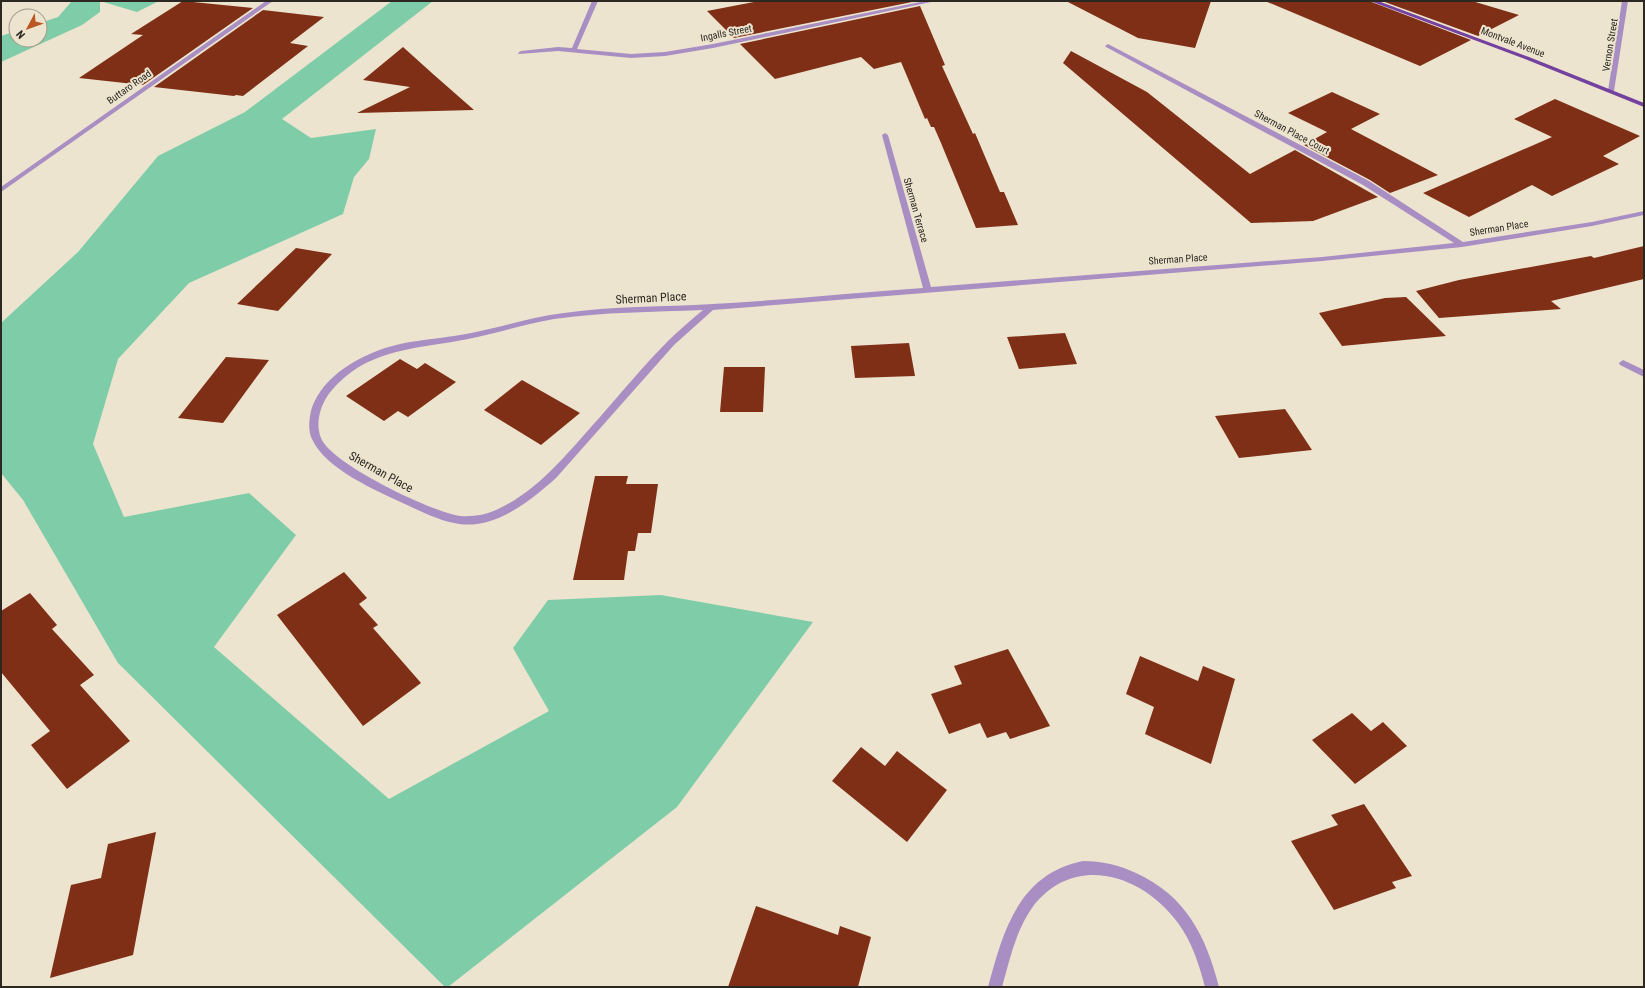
<svg xmlns="http://www.w3.org/2000/svg" width="1645" height="988" font-family="'Roboto Condensed',sans-serif">
<style>
.green{fill:#7ecda8}
.building{fill:#7f2f16}
.lines{fill:none;stroke-linecap:round;stroke-linejoin:round}
.minor{fill:#a88ec2;fill-rule:evenodd}
.tertiary{fill:#a88ec2;fill-rule:evenodd}
.primary{fill:#75419f;fill-rule:evenodd}
.labels{text-anchor:middle;dominant-baseline:central;stroke-width:4;stroke-linejoin:round;paint-order:stroke}
.far-street-label{font-size:10px;fill:#2c2821;stroke:#ede4cf}
.street-label{font-size:12px;fill:#2c2821;stroke:#ede4cf}
</style>
<rect width="100%" height="100%" fill="#ede4cf"/>
<path class="green" d="M 72,1 L 159,1 L 137,12 L 100,1 L 100,12 L 82,25 L 1,62 L 1,36 L 16,31 L 16,40 L 40,40 L 40,23 L 58,17 Z
M 392,1 L 433,1 L 282,119 L 311,138 L 376,129 L 369,159 L 354,177 L 343,214 L 189,283 L 118,359 L 93,444 L 124,517 L 249,493 L 296,535 L 214,647 L 389,799 L 549,711 L 513,648 L 548,600 L 661,595 L 813,622 L 677,807 L 448,987 L 445,987 L 118,663 L 23,500 L 1,473 L 1,323 L 78,252 L 158,156 L 245,112 Z"/>
<path class="building" d="M 183,1 L 253,8 L 143,85 L 79,78 L 143,35 L 131,34 Z
M 759,1 L 917,1 L 734,38 L 707,11 Z
M 1066,1 L 1211,1 L 1195,48 L 1138,38 Z
M 1265,1 L 1369,1 L 1471,40 L 1420,66 Z
M 1382,1 L 1472,1 L 1519,15 L 1478,36 Z
M 920,6 L 945,65 L 942,66 L 973,134 L 975,133 L 1000,192 L 1004,192 L 1018,225 L 976,228 L 941,143 L 934,127 L 931,127 L 927,118 L 925,119 L 901,62 L 874,69 L 861,57 L 775,79 L 740,44 Z
M 263,10 L 324,17 L 290,43 L 308,46 L 243,96 L 236,95 L 234,96 L 154,87 Z
M 403,47 L 433,74 L 474,110 L 357,113 L 410,87 L 363,80 Z
M 1071,51 L 1147,92 L 1250,174 L 1295,150 L 1378,197 L 1313,221 L 1251,223 L 1063,63 Z
M 1332,92 L 1380,114 L 1351,129 L 1438,175 L 1390,193 L 1370,180 L 1304,145 L 1327,132 L 1288,113 Z
M 1555,99 L 1640,136 L 1603,156 L 1619,164 L 1552,196 L 1532,185 L 1469,217 L 1423,193 L 1552,137 L 1514,119 Z
M 1644,246 L 1644,279 L 1551,301 L 1561,309 L 1439,318 L 1416,291 L 1459,280 L 1591,256 L 1594,258 Z
M 296,248 L 332,254 L 278,311 L 237,304 Z
M 1406,297 L 1446,336 L 1342,346 L 1319,313 L 1385,298 Z
M 1065,333 L 1077,364 L 1019,369 L 1007,337 Z
M 909,343 L 915,376 L 855,378 L 851,346 Z
M 226,357 L 269,360 L 223,423 L 178,418 Z
M 400,359 L 417,369 L 425,363 L 456,382 L 408,417 L 398,411 L 384,421 L 346,396 Z
M 724,367 L 765,367 L 763,412 L 720,412 Z
M 522,380 L 580,413 L 541,445 L 484,410 Z
M 1285,409 L 1312,450 L 1239,458 L 1215,416 Z
M 595,476 L 628,476 L 626,484 L 658,484 L 651,533 L 638,533 L 635,551 L 628,551 L 624,580 L 573,580 Z
M 344,572 L 367,598 L 359,604 L 378,625 L 373,628 L 421,683 L 363,726 L 277,615 Z
M 30,593 L 57,625 L 52,629 L 94,675 L 80,685 L 130,741 L 67,789 L 31,745 L 50,731 L 1,672 L 1,611 Z
M 1008,649 L 1050,726 L 1010,739 L 1006,732 L 987,738 L 980,723 L 949,734 L 931,694 L 962,684 L 954,666 Z
M 1140,656 L 1198,681 L 1203,666 L 1235,679 L 1211,764 L 1145,734 L 1154,707 L 1126,694 Z
M 1352,713 L 1371,731 L 1383,722 L 1407,746 L 1355,784 L 1312,740 Z
M 861,747 L 885,766 L 897,751 L 947,790 L 907,842 L 832,781 Z
M 1364,804 L 1412,876 L 1392,882 L 1396,888 L 1334,910 L 1291,841 L 1338,825 L 1331,815 Z
M 156,832 L 133,955 L 50,978 L 71,885 L 101,878 L 108,844 Z
M 756,906 L 838,935 L 840,926 L 871,937 L 858,987 L 728,987 Z"/>
<g class="lines">
<path class="minor" d="M 266,1 L 273,1 L 1,192 L 1,187 Z
M 592,1 L 598,1 L 577,49 L 631,54 L 665,52 L 713,44 L 925,1 L 936,1 L 713,48 L 665,56 L 631,58 L 558,51 L 519,54 L 518,53 L 521,51 L 558,47 L 572,48 Z
M 1108,44 L 1369,181 L 1463,242 L 1592,222 L 1644,211 L 1644,215 L 1592,226 L 1462,247 L 1322,261 L 713,310 L 674,345 L 556,478 C 530,501 496,529 459,524 C 440,521 422,512 405,504 C 377,491 325,469 312,439 C 308,431 309,420 311,411 C 319,383 346,364 372,353 C 401,340 434,340 466,334 C 499,328 531,317 564,313 C 613,306 663,307 713,304 C 783,300 853,293 923,288 L 882,135 L 885,133 L 888,135 L 931,287 L 1322,257 L 1454,243 L 1363,185 L 1106,47 L 1105,46 ZM 703,310 C 691,320 679,330 668,341 C 644,365 622,392 600,417 C 569,451 539,491 496,510 C 485,515 473,517 460,516 C 432,512 331,464 321,438 C 316,426 319,412 324,402 C 329,392 337,384 345,377 C 381,347 425,348 468,339 C 497,333 525,324 554,319 C 603,312 653,312 703,310 Z
M 1623,360 L 1644,370 L 1644,377 L 1620,365 L 1619,363 Z
M 1083,861 C 1102,861 1119,865 1136,873 C 1186,896 1206,936 1219,987 L 1205,987 C 1199,964 1192,942 1178,923 C 1143,875 1076,853 1034,905 C 1016,929 1010,959 1002,987 L 988,987 C 1003,932 1018,874 1083,861 Z"/>
<path class="tertiary" d="M 1622,1 L 1628,1 L 1614,91 L 1611,93 L 1608,91 Z"/>
<path class="primary" d="M 1370,1 L 1378,1 L 1529,57 L 1644,103 L 1644,107 L 1525,59 Z"/>
</g>
<g class="labels">
<g class="far-street-label">
<text transform="translate(726 33) rotate(-11)">Ingalls Street</text>
<text transform="translate(1513 42) rotate(21)">Montvale Avenue</text>
<text transform="translate(1610 45) rotate(-81)">Vernon Street</text>
<text transform="translate(129 87) rotate(-35)">Buttaro Road</text>
<text transform="translate(1292 132) rotate(28)">Sherman Place Court</text>
<text transform="translate(916 210) rotate(74)">Sherman Terrace</text>
<text transform="translate(1499 228) rotate(-9)">Sherman Place</text>
<text transform="translate(1178 259) rotate(-4)">Sherman Place</text>
</g>
<g class="street-label">
<text transform="translate(651 298) rotate(-3)">Sherman Place</text>
<text transform="translate(381 472) rotate(29)">Sherman Place</text>
</g>
</g>
<rect width="1645" height="988" fill="none" stroke="#2c2821" stroke-width="4"/>
<g transform="translate(28 28) rotate(229)"><circle r="19" fill="#ede4cf" stroke="#a09989"/>
<path d="M0-3L7 15L0 10L-7 15Z" fill="#ba5621"/>
<text y="-6" font-size="11" font-weight="bold" text-anchor="middle" fill="#2c2821">N</text>
</g>
</svg>
